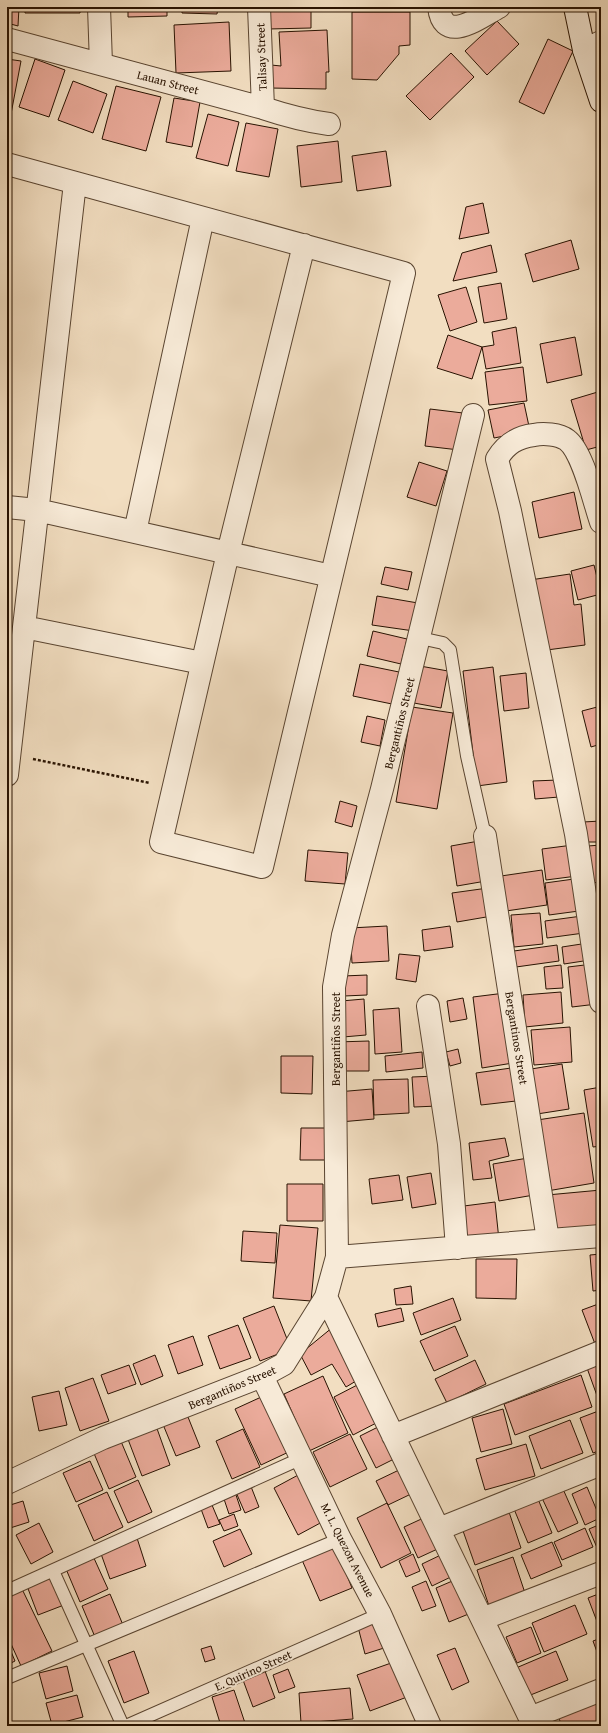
<svg xmlns="http://www.w3.org/2000/svg" width="608" height="1733" font-family="'Gentium Book Plus',serif">
<style>
.building{fill:#ebab9b;stroke:#281201}
.lines{fill:none;stroke-linecap:round;stroke-linejoin:round}
.lane-casing{stroke:#5a4531;stroke-width:14}
.street-casing{stroke:#5a4531;stroke-width:24}
.secondary-casing{stroke:#281201;stroke-width:24}
.path{stroke:#281201;stroke-width:2.5;stroke-dasharray:3 2;stroke-linecap:butt}
.lane{stroke:#f7ead7;stroke-width:12}
.street{stroke:#f7ead7;stroke-width:22}
.secondary{stroke:#f7ead7;stroke-width:22}
.labels{text-anchor:middle;dominant-baseline:central;stroke-width:4;stroke-linejoin:round;paint-order:stroke}
.street-label{font-size:12px;fill:#281201;stroke:#f7ead7}
</style>
<rect width="100%" height="100%" fill="#f2dec1"/>
<filter id="stains"><feTurbulence type="fractalNoise" baseFrequency=".005" numOctaves="4"/><feColorMatrix values="0 0 0 0 .2 0 0 0 0 .09 0 0 0 0 .02 0 0 0 .5 -.17"/></filter>
<radialGradient id="worn" r=".72"><stop offset=".6" stop-color="#630" stop-opacity="0"/><stop offset="1" stop-color="#630" stop-opacity=".3"/></radialGradient>
<path class="building" d="M 7,7 L 19,7 L 18,26 L 7,23 Z
M 25,7 L 80,7 L 80,13 L 25,13 Z
M 128,7 L 167,7 L 167,16 L 128,17 Z
M 182,7 L 218,7 L 217,14 L 182,13 Z
M 268,7 L 311,7 L 311,28 L 268,29 Z
M 352,12 L 410,12 L 410,45 L 399,46 L 399,54 L 377,80 L 352,79 Z
M 497,21 L 519,44 L 487,75 L 465,51 Z
M 229,22 L 231,71 L 176,73 L 174,25 Z
M 327,30 L 329,72 L 326,72 L 326,89 L 270,88 L 271,65 L 281,66 L 279,32 Z
M 548,39 L 573,51 L 544,114 L 519,102 Z
M 451,53 L 474,77 L 430,120 L 406,96 Z
M 7,59 L 21,61 L 11,114 L 7,113 Z
M 35,59 L 65,70 L 49,117 L 19,107 Z
M 73,81 L 107,94 L 93,133 L 58,120 Z
M 116,86 L 161,97 L 146,151 L 102,139 Z
M 174,98 L 200,102 L 192,147 L 166,142 Z
M 208,114 L 239,122 L 228,166 L 196,158 Z
M 246,123 L 278,129 L 269,177 L 236,171 Z
M 338,141 L 342,182 L 301,187 L 297,146 Z
M 386,151 L 391,186 L 357,191 L 352,156 Z
M 483,203 L 489,233 L 459,239 L 466,207 Z
M 571,240 L 579,269 L 533,282 L 525,254 Z
M 491,245 L 497,272 L 453,281 L 462,253 Z
M 501,283 L 507,319 L 484,323 L 478,287 Z
M 466,287 L 477,322 L 450,331 L 438,295 Z
M 516,327 L 521,363 L 486,369 L 482,347 L 494,345 L 492,332 Z
M 448,335 L 482,347 L 472,379 L 437,368 Z
M 575,337 L 582,375 L 547,383 L 540,344 Z
M 523,367 L 527,401 L 489,405 L 485,372 Z
M 601,391 L 601,446 L 586,450 L 571,400 Z
M 524,403 L 530,431 L 494,438 L 488,410 Z
M 430,409 L 463,413 L 459,450 L 425,446 Z
M 419,462 L 447,471 L 436,506 L 407,497 Z
M 574,492 L 582,529 L 539,538 L 532,502 Z
M 594,565 L 601,594 L 578,600 L 571,571 Z
M 385,567 L 412,572 L 408,590 L 381,584 Z
M 570,574 L 574,605 L 581,604 L 585,645 L 539,651 L 530,580 Z
M 377,596 L 418,603 L 414,631 L 372,625 Z
M 373,631 L 407,639 L 401,664 L 367,656 Z
M 360,664 L 399,672 L 392,704 L 353,696 Z
M 420,666 L 448,671 L 441,708 L 414,703 Z
M 493,667 L 507,782 L 477,786 L 463,671 Z
M 526,673 L 529,708 L 504,711 L 500,676 Z
M 601,706 L 601,744 L 591,747 L 582,711 Z
M 412,707 L 453,713 L 437,809 L 396,802 Z
M 367,716 L 385,720 L 380,746 L 361,742 Z
M 558,780 L 559,797 L 535,799 L 533,781 Z
M 340,801 L 357,806 L 352,827 L 335,822 Z
M 601,821 L 601,842 L 583,842 L 583,822 Z
M 479,841 L 486,881 L 457,886 L 451,846 Z
M 573,845 L 577,876 L 546,880 L 542,849 Z
M 601,845 L 601,882 L 592,883 L 588,846 Z
M 308,850 L 348,853 L 345,884 L 305,881 Z
M 542,870 L 547,905 L 506,911 L 501,876 Z
M 574,879 L 579,911 L 549,915 L 545,883 Z
M 601,887 L 601,932 L 595,888 Z
M 488,888 L 492,916 L 457,922 L 452,893 Z
M 540,913 L 543,944 L 514,947 L 511,915 Z
M 582,916 L 584,933 L 547,938 L 545,921 Z
M 387,926 L 389,961 L 352,963 L 350,928 Z
M 450,926 L 453,947 L 424,951 L 422,930 Z
M 588,943 L 590,960 L 564,964 L 562,947 Z
M 557,945 L 559,961 L 516,967 L 514,951 Z
M 399,954 L 420,956 L 416,982 L 396,979 Z
M 593,964 L 597,1004 L 572,1007 L 568,967 Z
M 561,965 L 563,988 L 546,989 L 544,967 Z
M 367,975 L 367,995 L 344,996 L 343,976 Z
M 561,992 L 563,1023 L 525,1027 L 523,995 Z
M 505,993 L 513,1063 L 482,1068 L 473,997 Z
M 463,998 L 467,1019 L 450,1022 L 447,1001 Z
M 364,999 L 366,1035 L 343,1037 L 341,1001 Z
M 399,1008 L 402,1052 L 375,1054 L 373,1010 Z
M 570,1027 L 572,1062 L 534,1065 L 531,1030 Z
M 369,1041 L 369,1071 L 336,1071 L 336,1042 Z
M 458,1049 L 461,1063 L 450,1066 L 446,1052 Z
M 422,1052 L 423,1068 L 386,1072 L 385,1056 Z
M 281,1056 L 313,1056 L 312,1094 L 281,1093 Z
M 562,1064 L 569,1109 L 537,1114 L 531,1069 Z
M 511,1068 L 516,1101 L 481,1105 L 476,1073 Z
M 436,1076 L 438,1106 L 414,1107 L 412,1077 Z
M 408,1079 L 409,1113 L 374,1115 L 373,1080 Z
M 601,1087 L 601,1146 L 593,1147 L 584,1090 Z
M 372,1089 L 374,1119 L 340,1122 L 337,1092 Z
M 584,1113 L 594,1183 L 547,1191 L 537,1120 Z
M 301,1128 L 327,1128 L 326,1160 L 300,1160 Z
M 505,1138 L 509,1156 L 489,1161 L 492,1178 L 473,1180 L 469,1143 Z
M 528,1158 L 534,1195 L 499,1201 L 493,1164 Z
M 431,1173 L 436,1204 L 412,1208 L 407,1177 Z
M 399,1175 L 403,1200 L 372,1204 L 369,1179 Z
M 287,1184 L 323,1184 L 323,1221 L 287,1221 Z
M 601,1190 L 601,1230 L 550,1235 L 547,1195 Z
M 495,1202 L 499,1240 L 460,1245 L 456,1207 Z
M 280,1225 L 318,1228 L 311,1301 L 273,1298 Z
M 243,1231 L 277,1233 L 275,1263 L 241,1261 Z
M 601,1254 L 601,1290 L 593,1291 L 590,1255 Z
M 476,1259 L 517,1259 L 516,1299 L 476,1298 Z
M 411,1286 L 413,1304 L 396,1305 L 394,1289 Z
M 453,1298 L 461,1320 L 421,1335 L 413,1313 Z
M 601,1303 L 601,1342 L 595,1344 L 582,1310 Z
M 274,1306 L 291,1349 L 260,1361 L 243,1318 Z
M 401,1308 L 404,1321 L 378,1327 L 375,1314 Z
M 238,1325 L 251,1358 L 220,1369 L 208,1336 Z
M 455,1326 L 468,1356 L 434,1371 L 420,1341 Z
M 333,1327 L 361,1378 L 346,1387 L 332,1364 L 311,1375 L 300,1354 Z
M 193,1336 L 203,1365 L 178,1374 L 168,1345 Z
M 155,1355 L 163,1376 L 141,1385 L 133,1364 Z
M 475,1360 L 486,1384 L 447,1403 L 435,1379 Z
M 601,1363 L 601,1404 L 600,1404 L 587,1368 Z
M 129,1365 L 136,1384 L 108,1394 L 101,1375 Z
M 581,1375 L 592,1407 L 515,1435 L 504,1404 Z
M 323,1376 L 348,1433 L 309,1451 L 284,1394 Z
M 93,1378 L 109,1421 L 80,1431 L 65,1388 Z
M 363,1382 L 382,1420 L 353,1435 L 334,1397 Z
M 59,1391 L 67,1425 L 39,1431 L 32,1397 Z
M 270,1393 L 295,1449 L 261,1465 L 235,1409 Z
M 503,1409 L 512,1444 L 481,1452 L 472,1418 Z
M 601,1410 L 601,1450 L 593,1453 L 580,1418 Z
M 186,1412 L 200,1447 L 176,1456 L 162,1422 Z
M 570,1420 L 583,1453 L 541,1469 L 529,1436 Z
M 155,1423 L 170,1465 L 142,1476 L 126,1434 Z
M 386,1423 L 402,1455 L 376,1468 L 360,1436 Z
M 243,1429 L 260,1467 L 232,1479 L 216,1441 Z
M 350,1434 L 367,1469 L 330,1487 L 313,1452 Z
M 120,1439 L 136,1477 L 109,1489 L 93,1451 Z
M 526,1444 L 535,1476 L 485,1490 L 476,1459 Z
M 90,1461 L 103,1490 L 76,1502 L 63,1473 Z
M 399,1470 L 411,1494 L 388,1505 L 376,1481 Z
M 300,1474 L 324,1521 L 298,1535 L 274,1488 Z
M 138,1480 L 152,1512 L 128,1523 L 114,1491 Z
M 250,1484 L 259,1507 L 245,1513 L 235,1490 Z
M 587,1487 L 600,1518 L 585,1525 L 572,1494 Z
M 563,1489 L 578,1523 L 558,1532 L 542,1498 Z
M 107,1492 L 123,1527 L 94,1541 L 78,1505 Z
M 235,1492 L 241,1510 L 229,1514 L 223,1496 Z
M 538,1499 L 552,1533 L 528,1543 L 514,1509 Z
M 23,1501 L 29,1522 L 7,1529 L 7,1506 Z
M 387,1503 L 411,1553 L 381,1568 L 357,1518 Z
M 212,1505 L 220,1524 L 208,1528 L 201,1509 Z
M 509,1512 L 521,1548 L 475,1565 L 462,1528 Z
M 234,1514 L 238,1526 L 224,1531 L 219,1520 Z
M 430,1515 L 444,1546 L 418,1558 L 404,1527 Z
M 39,1523 L 53,1552 L 31,1564 L 16,1535 Z
M 601,1524 L 601,1557 L 589,1529 Z
M 585,1528 L 593,1547 L 562,1560 L 554,1542 Z
M 240,1529 L 252,1554 L 224,1567 L 213,1541 Z
M 137,1538 L 146,1566 L 110,1579 L 100,1551 Z
M 552,1542 L 562,1566 L 531,1579 L 521,1555 Z
M 335,1546 L 352,1588 L 320,1601 L 302,1560 Z
M 447,1552 L 457,1574 L 432,1586 L 422,1564 Z
M 413,1554 L 420,1571 L 406,1577 L 399,1561 Z
M 93,1556 L 108,1589 L 80,1602 L 66,1569 Z
M 513,1557 L 525,1593 L 489,1606 L 477,1570 Z
M 53,1576 L 64,1605 L 38,1615 L 27,1586 Z
M 457,1579 L 471,1613 L 449,1622 L 436,1588 Z
M 426,1581 L 436,1606 L 422,1611 L 412,1587 Z
M 22,1589 L 52,1651 L 21,1666 L 7,1635 L 7,1596 Z
M 601,1593 L 601,1632 L 588,1598 Z
M 110,1594 L 123,1625 L 95,1637 L 82,1606 Z
M 575,1605 L 587,1634 L 544,1652 L 532,1623 Z
M 377,1622 L 384,1648 L 365,1654 L 358,1627 Z
M 531,1627 L 541,1653 L 517,1663 L 506,1637 Z
M 601,1638 L 601,1663 L 593,1641 Z
M 7,1642 L 15,1661 L 7,1665 Z
M 211,1646 L 215,1659 L 205,1662 L 201,1649 Z
M 455,1648 L 469,1682 L 452,1690 L 437,1655 Z
M 134,1651 L 149,1693 L 124,1703 L 108,1661 Z
M 556,1651 L 568,1680 L 528,1696 L 516,1668 Z
M 394,1662 L 407,1697 L 370,1711 L 357,1675 Z
M 67,1666 L 73,1691 L 46,1699 L 39,1673 Z
M 288,1669 L 295,1687 L 279,1693 L 273,1675 Z
M 265,1671 L 275,1698 L 253,1707 L 243,1680 Z
M 350,1688 L 353,1719 L 301,1723 L 299,1693 Z
M 234,1690 L 245,1723 L 237,1726 L 221,1726 L 212,1697 Z
M 77,1695 L 83,1717 L 52,1725 L 46,1703 Z
M 601,1701 L 601,1726 L 562,1726 L 558,1716 Z"/>
<g class="lines">
<g class="lane-casing">
<path id="lane" d="M 420,638 L 443,643 L 450,650 L 467,756 L 485,836
M 53,1571 L 123,1726
M 7,1591 L 302,1458
M 7,1678 L 340,1539
M 126,1726 L 380,1614"/>
</g>
<g class="street-casing">
<path id="street" d="M 99,7 L 101,64
M 259,7 L 263,108
M 439,7 C 443,46 480,17 499,7
M 7,39 L 263,108 C 284,115 306,121 329,124
M 584,50 L 601,42
M 7,164 L 404,273 L 262,867 L 161,842 L 228,553 L 304,245
M 7,507 L 37,510 L 331,576
M 601,522 C 594,502 583,452 567,440 C 559,434 543,433 534,435 C 517,437 506,444 497,459 L 510,511 L 576,834 L 601,1002
M 135,532 L 203,218
M 24,627 L 202,663
M 7,775 L 75,183
M 485,836 L 548,1240
M 428,1006 L 449,1144 L 457,1248
M 337,1257 L 601,1236
M 326,1297 L 530,1718 L 601,1690
M 262,1376 L 340,1539 L 380,1614 L 430,1726
M 393,1436 L 601,1352
M 7,1483 L 103,1438 L 262,1376 L 284,1364 L 326,1297 L 337,1257 L 334,987 L 343,935 L 382,789 L 473,415
M 439,1529 L 601,1464
M 482,1619 L 601,1573"/>
</g>
<g class="secondary-casing">
<path id="secondary" d="M 575,7 L 584,50 L 601,101"/>
</g>
<path class="path" d="M 33,759 L 150,783"/>
<use href="#lane" class="lane"/>
<use href="#street" class="street"/>
<use href="#secondary" class="secondary"/>
</g>
<g class="labels">
<g class="street-label">
<text transform="translate(261 57) rotate(-92)">Talisay Street</text>
<text transform="translate(168 82) rotate(15)">Lauan Street</text>
<text transform="translate(399 723) rotate(-76)">Bergantiños Street</text>
<text transform="translate(517 1038) rotate(81)">Bergantinos Street</text>
<text transform="translate(335 1039) rotate(-90)">Bergantiños Street</text>
<text transform="translate(232 1387) rotate(-23)">Bergantiños Street</text>
<text transform="translate(348 1550) rotate(63)">M. L. Quezon Avenue</text>
<text transform="translate(253 1670) rotate(-24)">E. Quirino Street</text>
</g>
</g>
<rect width="608" height="1733" fill="none" stroke="#f2dec1" stroke-width="24"/>
<rect x="8" y="8" width="592" height="1717" fill="none" stroke="#281201" stroke-width="2"/>
<rect x="12" y="12" width="584" height="1709" fill="none" stroke="#281201"/>
<rect width="100%" height="100%" filter="url(#stains)"/>
<rect width="100%" height="100%" fill="url(#worn)"/>
</svg>
